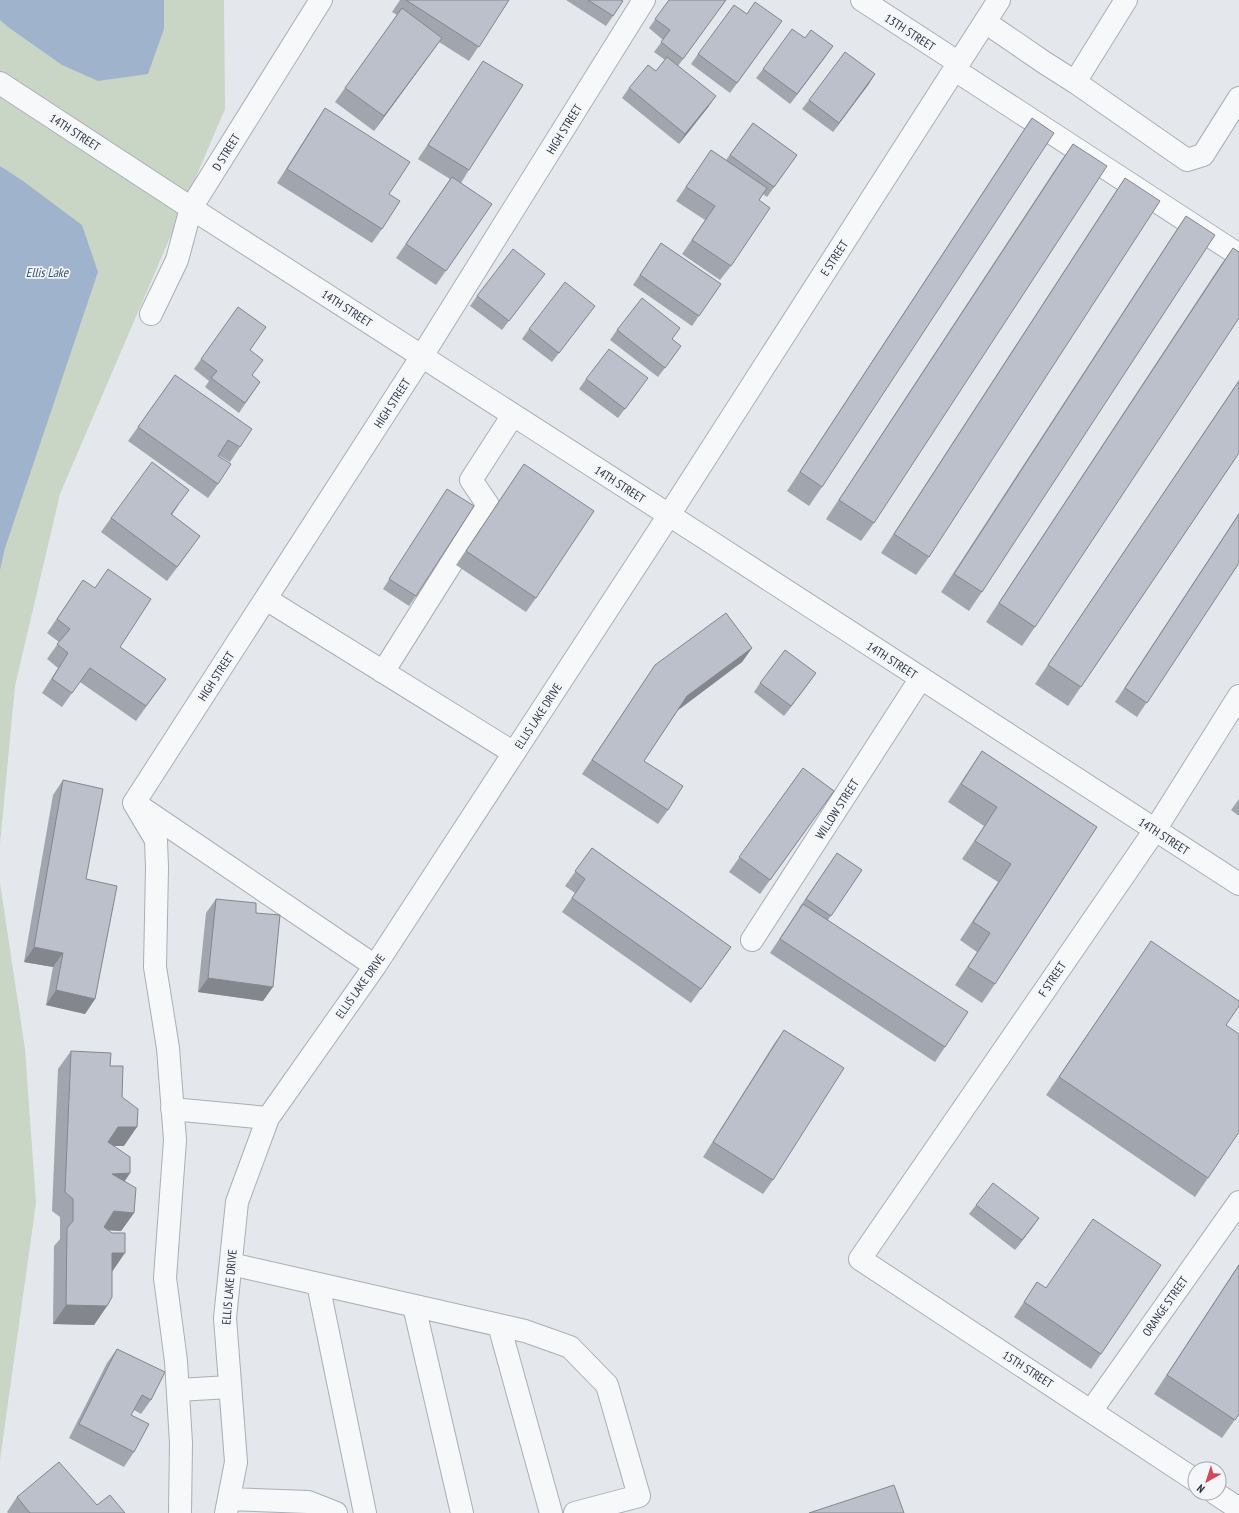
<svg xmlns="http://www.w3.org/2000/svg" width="1239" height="1513" font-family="'PT Sans Narrow',sans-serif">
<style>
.green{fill:#c9d6c5}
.water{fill:#9fb4cc}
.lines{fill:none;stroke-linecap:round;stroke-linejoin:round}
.minor-casing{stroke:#a9aeb7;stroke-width:24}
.minor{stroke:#f7f8fa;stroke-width:22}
.wall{fill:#a1a5ae}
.shaded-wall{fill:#83868d}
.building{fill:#bbc0ca;stroke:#83868d}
.labels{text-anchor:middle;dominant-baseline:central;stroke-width:3.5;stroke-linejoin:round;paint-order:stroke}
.street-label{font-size:12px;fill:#2b3445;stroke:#f4f6f9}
.water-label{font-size:13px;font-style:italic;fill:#34527a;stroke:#f4f6f9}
</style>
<rect width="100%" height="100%" fill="#e4e7ec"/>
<path class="green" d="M 0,0 L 224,0 L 225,109 L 60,494 L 15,686 L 0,844 Z
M 0,883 L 25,1049 L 36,1203 L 0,1460 Z"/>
<path class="water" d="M 0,0 L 164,0 L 164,29 L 148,74 L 98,81 L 62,65 L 8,27 L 0,20 Z
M 0,166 L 23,181 L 82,225 L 98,272 L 5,548 L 0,570 Z"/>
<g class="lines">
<g class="minor-casing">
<path id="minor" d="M 862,0 L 959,63
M 1126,0 L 1075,82 L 1187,160 L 1203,155 L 1239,98
M 985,22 L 1045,63 L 1075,82
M 955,70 L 1239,255
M 0,83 L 191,208 L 711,542 L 1239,884
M 151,314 L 177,260 L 191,208 L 321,0
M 266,599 L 514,753
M 383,672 L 488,505 L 471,480 L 513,415
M 134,803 L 422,356 L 644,0
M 134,803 L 156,840 L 157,868 L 155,967 L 168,1048 L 175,1140 L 165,1278 L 176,1361 L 181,1443 L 180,1513
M 139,806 L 375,966
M 752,940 L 921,678
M 172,1109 L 268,1118
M 231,1264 L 525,1331 L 570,1347 L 607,1385 L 639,1496 L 575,1513
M 318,1284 L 365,1513
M 414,1306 L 462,1513
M 499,1325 L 551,1513
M 178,1390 L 230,1387
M 1091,1411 L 1239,1202
M 1195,1480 L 860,1259 L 1155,830 L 1239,696
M 1215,1493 L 1239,1509
M 229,1499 L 308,1502 L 336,1513
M 226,1513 L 236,1462 L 225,1318 L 237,1202 L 268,1118 L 375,966 L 669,515 L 999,0"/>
</g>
<use href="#minor" class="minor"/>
</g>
<path class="wall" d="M 400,0 L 509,0 L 469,61 L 439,42 L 374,131 L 335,102 L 397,15 L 392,12 Z
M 566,0 L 621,0 L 613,16 L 606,26 Z
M 669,0 L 726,0 L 678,66 L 709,106 L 679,144 L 622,98 L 629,88 L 656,71 L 665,60 L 654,52 L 663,40 L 649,28 Z
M 747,14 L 775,31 L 730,93 L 691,64 L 698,54 Z
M 826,56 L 790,104 L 756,78 L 763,69 Z
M 483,61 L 469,170 L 461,183 L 492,204 L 436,285 L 396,258 L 450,179 L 418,159 Z
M 875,74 L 833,132 L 802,109 L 809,100 Z
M 325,108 L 389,194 L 382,229 L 372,243 L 277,183 L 315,123 Z
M 1032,118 L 822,487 L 809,506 L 787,491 L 1019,137 Z
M 753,123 L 797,155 L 767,197 L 763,194 L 759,200 L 731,266 L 720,280 L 682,254 L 705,220 L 676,201 L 711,150 L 726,160 Z
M 1073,144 L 874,523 L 861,541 L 826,519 L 1060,162 Z
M 1125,178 L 929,557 L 916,575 L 881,553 L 1112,197 Z
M 1186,216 L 982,592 L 969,611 L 941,592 L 1173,235 Z
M 661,243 L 721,284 L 692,326 L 633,285 Z
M 1233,248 L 1035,627 L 1022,646 L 986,622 L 1220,266 Z
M 538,283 L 502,330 L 470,306 L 477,296 Z
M 595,306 L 552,362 L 522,339 L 529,329 Z
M 238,307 L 250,350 L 252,375 L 260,382 L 239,413 L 205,387 L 209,381 L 194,369 Z
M 617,330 L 672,339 L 674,356 L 658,377 L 610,340 Z
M 175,375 L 240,447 L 230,462 L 218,455 L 218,484 L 208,498 L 128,441 Z
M 586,379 L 641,388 L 618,418 L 579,389 Z
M 1239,380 L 1239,453 L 1068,706 L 1035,684 Z
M 524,464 L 536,598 L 526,612 L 456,565 Z
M 447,489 L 416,596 L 409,606 L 383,589 Z
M 179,504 L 172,515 L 190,550 L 167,581 L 101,532 L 111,518 Z
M 1239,513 L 1239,563 L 1137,717 L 1115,702 Z
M 83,580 L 120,647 L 166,679 L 136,721 L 80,682 L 62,707 L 42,693 L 58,668 L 47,659 L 59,642 L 47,633 Z
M 752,648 L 742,662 L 678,710 L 644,761 L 668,810 L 658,824 L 582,774 L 655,665 Z
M 816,673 L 784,716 L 754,692 L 760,683 Z
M 982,751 L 1097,827 L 995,984 L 982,1003 L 955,985 L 977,952 L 960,940 L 998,882 L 962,859 L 984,826 L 948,802 L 969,770 Z
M 803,768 L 834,791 L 760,894 L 729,872 Z
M 63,780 L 86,879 L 95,999 L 85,1014 L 46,1005 L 53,967 L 24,962 L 53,795 Z
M 1239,799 L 1239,816 L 1231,810 Z
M 592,848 L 731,947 L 691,1003 L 562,912 L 575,893 L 565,886 Z
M 837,853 L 862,870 L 828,920 L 945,1047 L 935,1062 L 770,953 L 799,909 L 799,908 Z
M 216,899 L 256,913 L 263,1001 L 198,992 L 206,913 Z
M 1151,941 L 1226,1025 L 1208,1178 L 1195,1197 L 1046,1095 Z
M 784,1030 L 773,1180 L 763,1194 L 703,1157 L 774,1044 Z
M 71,1051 L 110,1066 L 122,1097 L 124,1146 L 113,1146 L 130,1173 L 125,1181 L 134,1213 L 121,1231 L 109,1230 L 112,1272 L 107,1306 L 94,1325 L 53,1324 L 54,1246 L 60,1239 L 60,1217 L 52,1211 L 58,1069 Z
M 976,1205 L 1039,1218 L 1015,1250 L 969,1214 Z
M 1239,1264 L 1239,1414 L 1222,1438 L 1154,1394 Z
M 1037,1282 L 1101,1354 L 1091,1369 L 1014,1317 Z
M 117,1349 L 151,1400 L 141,1414 L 134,1410 L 131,1415 L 134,1452 L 124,1467 L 69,1438 L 107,1363 Z
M 17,1497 L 97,1505 L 125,1513 L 8,1513 L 7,1512 Z"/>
<path class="shaded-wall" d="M 442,38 L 432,52 L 374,131 L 384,116 Z
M 833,46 L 826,56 L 790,104 L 797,94 Z
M 875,74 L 869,84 L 833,132 L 839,123 Z
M 716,96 L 709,106 L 679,144 L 685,134 Z
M 752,648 L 742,662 L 677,711 L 687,696 Z
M 816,673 L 809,683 L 784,716 L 791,706 Z
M 34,947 L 63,953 L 53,967 L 24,962 Z
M 208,978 L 273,987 L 263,1001 L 198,992 Z
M 56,990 L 95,999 L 85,1014 L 46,1005 Z
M 118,1127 L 137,1127 L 124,1146 L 105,1146 Z
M 130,1173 L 117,1192 L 112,1174 Z
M 114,1211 L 134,1213 L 121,1231 L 101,1230 Z
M 1039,1218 L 1032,1228 L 1015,1250 L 1022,1240 Z
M 112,1253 L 125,1253 L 112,1272 Z
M 66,1305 L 107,1306 L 94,1325 L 53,1324 Z"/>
<path class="building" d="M 406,0 L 509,0 L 479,47 Z
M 588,0 L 621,0 L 623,1 L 613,16 Z
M 669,0 L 726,0 L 683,59 L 661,42 L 670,30 L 655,19 Z
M 755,2 L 782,21 L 737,83 L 698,54 L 734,5 L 747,14 Z
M 402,8 L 442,38 L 384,116 L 345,88 Z
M 792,29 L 805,38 L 811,30 L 833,46 L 797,94 L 763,69 Z
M 845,52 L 875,74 L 839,123 L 809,100 Z
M 667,57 L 716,96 L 685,134 L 629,88 L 648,65 L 656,71 Z
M 483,61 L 523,85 L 469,170 L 428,145 Z
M 325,108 L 410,162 L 389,194 L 400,201 L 382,229 L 287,169 Z
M 1032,118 L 1054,133 L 822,487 L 800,472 Z
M 753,123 L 797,155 L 774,187 L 730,155 Z
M 1073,144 L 1107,166 L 874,523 L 839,500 Z
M 711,150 L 767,188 L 759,200 L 770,208 L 731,266 L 692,240 L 715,206 L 686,187 Z
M 452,177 L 492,204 L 446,271 L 406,244 Z
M 1125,178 L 1160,201 L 929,557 L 894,534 Z
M 1186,216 L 1215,235 L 982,592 L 954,574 Z
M 661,243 L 721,284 L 699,316 L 640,275 Z
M 1233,248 L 1239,252 L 1239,318 L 1035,627 L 999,603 Z
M 513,249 L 545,274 L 509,321 L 477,296 Z
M 565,282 L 595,306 L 559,353 L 529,329 Z
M 642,298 L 680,328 L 672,339 L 681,346 L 665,368 L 617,330 Z
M 238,307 L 266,327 L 250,350 L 263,360 L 252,375 L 260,382 L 245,403 L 211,378 L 217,371 L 201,359 Z
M 609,349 L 648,378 L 625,409 L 586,379 Z
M 175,375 L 252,429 L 240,447 L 228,440 L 218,456 L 231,464 L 218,484 L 138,427 Z
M 1239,381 L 1239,453 L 1081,687 L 1048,665 Z
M 152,462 L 189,490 L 171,514 L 200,536 L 177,567 L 111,518 Z
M 524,464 L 594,511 L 536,598 L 466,551 Z
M 447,489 L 474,506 L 416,596 L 389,579 Z
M 1239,514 L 1239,563 L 1147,703 L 1125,688 Z
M 108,569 L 151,599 L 120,647 L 166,679 L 146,706 L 90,668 L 72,693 L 52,679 L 68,653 L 57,644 L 70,629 L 57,619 L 83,580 L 95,588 Z
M 726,613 L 752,648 L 687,696 L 644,761 L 683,786 L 668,810 L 592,760 L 655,665 Z
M 785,650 L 816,673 L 791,706 L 760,683 Z
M 982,751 L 1097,827 L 995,984 L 968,967 L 990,933 L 973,922 L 1011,864 L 975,841 L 997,807 L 961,784 Z
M 803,768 L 834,791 L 770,880 L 739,857 Z
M 63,780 L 103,789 L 86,879 L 117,886 L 95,999 L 56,990 L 63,953 L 34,947 Z
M 592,848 L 731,947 L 701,989 L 572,898 L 585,879 L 575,871 Z
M 837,853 L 862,870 L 831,916 L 806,899 Z
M 216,899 L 256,903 L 256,913 L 280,915 L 273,987 L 208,978 Z
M 803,904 L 968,1012 L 945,1047 L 780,939 Z
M 1151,941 L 1239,1001 L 1239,1006 L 1226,1025 L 1239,1034 L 1239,1132 L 1208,1178 L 1059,1077 Z
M 784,1030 L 844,1068 L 773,1180 L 713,1142 Z
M 71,1051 L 111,1053 L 110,1066 L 123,1066 L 122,1097 L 138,1109 L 137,1127 L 118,1127 L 108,1142 L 130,1157 L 130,1173 L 112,1174 L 136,1188 L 134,1213 L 114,1211 L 104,1227 L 112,1233 L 125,1233 L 125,1253 L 112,1253 L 112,1297 L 107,1306 L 66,1305 L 67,1228 L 73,1221 L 73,1199 L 65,1192 Z
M 993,1183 L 1039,1218 L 1022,1240 L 976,1205 Z
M 1093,1219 L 1161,1265 L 1101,1354 L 1024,1302 L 1037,1282 L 1046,1288 Z
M 1239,1265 L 1239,1414 L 1235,1420 L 1167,1375 Z
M 117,1349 L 165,1372 L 151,1400 L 142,1395 L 131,1415 L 149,1424 L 134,1452 L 79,1424 Z
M 59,1462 L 97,1505 L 110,1495 L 125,1513 L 30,1513 L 17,1497 Z
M 894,1485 L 904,1513 L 809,1513 Z"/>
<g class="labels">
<g class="street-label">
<text transform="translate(910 32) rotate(33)">13TH STREET</text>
<text transform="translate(564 129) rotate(-58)">HIGH STREET</text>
<text transform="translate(75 132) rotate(33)">14TH STREET</text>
<text transform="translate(226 152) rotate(-58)">D STREET</text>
<text transform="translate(834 258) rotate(-57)">E STREET</text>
<text transform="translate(347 308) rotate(33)">14TH STREET</text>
<text transform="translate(392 403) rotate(-57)">HIGH STREET</text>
<text transform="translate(620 484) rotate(33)">14TH STREET</text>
<text transform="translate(892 660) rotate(33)">14TH STREET</text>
<text transform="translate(216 676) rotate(-57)">HIGH STREET</text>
<text transform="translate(538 716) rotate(-57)">ELLIS LAKE DRIVE</text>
<text transform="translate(837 809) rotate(-57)">WILLOW STREET</text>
<text transform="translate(1164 836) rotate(33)">14TH STREET</text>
<text transform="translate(1052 979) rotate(-56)">F STREET</text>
<text transform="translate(360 986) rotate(-55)">ELLIS LAKE DRIVE</text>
<text transform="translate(229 1287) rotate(-85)">ELLIS LAKE DRIVE</text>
<text transform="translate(1165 1306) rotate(-55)">ORANGE STREET</text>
<text transform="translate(1028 1369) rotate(33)">15TH STREET</text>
</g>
<g class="water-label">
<text x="47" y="272">Ellis Lake</text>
</g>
</g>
<g transform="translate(1207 1481) rotate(219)"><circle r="19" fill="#f4f6f9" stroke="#a4a8b1"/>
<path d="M0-3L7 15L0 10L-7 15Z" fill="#d1495b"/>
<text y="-6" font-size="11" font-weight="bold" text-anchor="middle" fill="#2b3445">N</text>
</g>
</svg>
